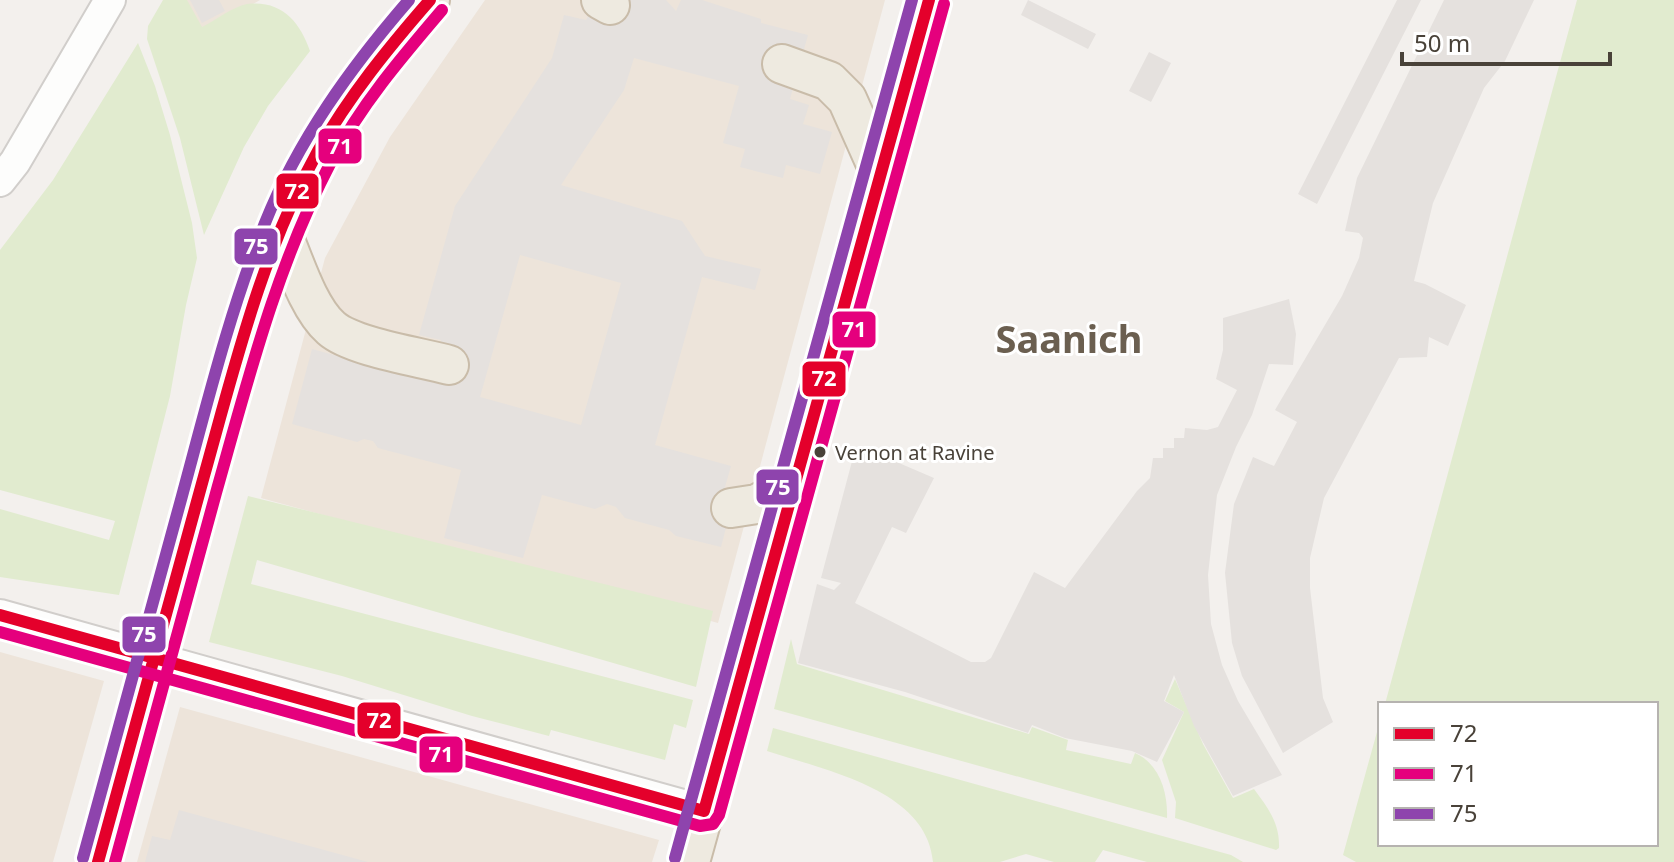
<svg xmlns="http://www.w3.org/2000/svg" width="1674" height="862" font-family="'Noto Sans',sans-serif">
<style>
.commercial{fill:#ede4da}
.green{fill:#e1ebcf}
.parking{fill:#e5e1de;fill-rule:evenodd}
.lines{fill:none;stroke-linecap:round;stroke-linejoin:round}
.tertiary-casing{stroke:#d1cecb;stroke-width:34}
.trunk-casing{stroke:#c9bca9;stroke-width:42}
.tertiary{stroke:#fdfdfc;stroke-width:30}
.trunk{stroke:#eeeae0;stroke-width:38}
.bus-1-casing{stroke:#fff;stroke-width:18}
.bus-2-casing{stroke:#fff;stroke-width:18}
.bus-3-casing{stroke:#fff;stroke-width:18}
.bus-1{stroke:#e4002b;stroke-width:12}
.bus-2{stroke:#e5007d;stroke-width:12}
.bus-3{stroke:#8e44ad;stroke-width:12}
.bus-dot{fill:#494239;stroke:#fff;stroke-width:3}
.labels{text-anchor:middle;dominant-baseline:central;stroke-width:6;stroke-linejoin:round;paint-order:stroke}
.bus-label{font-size:20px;fill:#494239;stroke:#fff;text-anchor:start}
.town-label{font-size:38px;font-weight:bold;fill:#6b5f50;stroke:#fff}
.line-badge{stroke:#fff;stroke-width:3}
.badge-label{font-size:22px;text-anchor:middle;font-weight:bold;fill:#fff}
</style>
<rect width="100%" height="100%" fill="#f3f0ed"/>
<path class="commercial" d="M 169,0 L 260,0 L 174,51 Z
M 485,0 L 885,0 L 718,623 L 261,498 L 325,258 L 390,137 Z
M 0,652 L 104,681 L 53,862 L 0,862 Z
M 180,707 L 659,840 L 652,862 L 137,862 Z"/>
<path class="green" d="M 163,0 L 187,0 L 202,27 C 216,20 232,7 247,4 C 282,0 300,22 310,51 L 268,106 L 244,147 L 204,235 L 180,138 L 147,39 L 148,26 Z
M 1577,0 L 1674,0 L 1674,862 L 1356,862 L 1343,855 L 1380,721 L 1380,844 L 1656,844 L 1656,704 L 1385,704 Z
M 138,43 L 155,86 L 170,135 L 192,223 L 197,258 L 186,305 L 170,396 L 119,595 L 0,577 L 0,509 L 109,540 L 115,521 L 0,490 L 0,250 L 53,180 Z
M 248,496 L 713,611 L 696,687 L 257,560 L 251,584 L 693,700 L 686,728 L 674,724 L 665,760 L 551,730 L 549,736 L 472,716 L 342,676 L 209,642 Z
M 791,639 L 797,664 L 1029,734 L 1032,727 L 1068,740 L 1066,750 L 1131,764 L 1135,753 C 1160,764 1168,793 1167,818 L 774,709 Z
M 1175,679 L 1203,744 L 1233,798 L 1254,789 C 1268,808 1280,823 1279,848 L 1276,850 L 1175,818 L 1176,802 L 1162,760 L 1184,712 L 1165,701 Z
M 773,728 L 1231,855 L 1243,862 L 1147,862 L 1103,850 L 1095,862 L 1054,862 L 1026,854 L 1000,862 L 933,862 C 927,789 823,770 767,751 Z"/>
<path class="parking" d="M 190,0 L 219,0 L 225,11 L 202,23 Z
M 597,0 L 666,0 L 676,11 L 681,0 L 702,0 L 761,19 L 761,23 L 808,35 L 790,99 L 809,105 L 803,124 L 832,132 L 820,174 L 786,165 L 783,178 L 740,167 L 745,149 L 723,143 L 739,86 L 634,58 L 624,90 L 561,185 L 682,221 L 705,256 L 761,269 L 755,290 L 702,277 L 655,445 L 731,466 L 723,494 L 728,520 L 721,547 L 676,536 L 669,530 L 625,518 L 616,507 L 607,504 L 595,509 L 542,495 L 523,558 L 444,538 L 461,470 L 378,448 L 373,441 L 364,439 L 357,442 L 292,424 L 312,349 L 411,376 L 439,348 L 441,340 L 419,335 L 455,206 L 552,58 L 564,15 L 586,20 ZM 520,255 L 621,283 L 581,425 L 480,397 Z
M 1028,0 L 1096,34 L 1088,49 L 1021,15 Z
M 1397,0 L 1421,0 L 1317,204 L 1298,194 Z
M 1444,0 L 1534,0 L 1505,61 L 1484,88 L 1433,203 L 1414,281 L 1425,284 L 1466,305 L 1448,346 L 1429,337 L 1427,357 L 1399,358 L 1324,498 L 1310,558 L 1310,588 L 1323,698 L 1333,722 L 1283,753 L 1242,676 L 1232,643 L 1225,573 L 1234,504 L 1253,457 L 1274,466 L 1297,422 L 1275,410 L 1342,296 L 1359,258 L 1363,238 L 1359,233 L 1345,231 L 1357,178 Z
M 1149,52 L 1171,63 L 1151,102 L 1129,91 Z
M 1289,299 L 1296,334 L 1293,365 L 1269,364 L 1252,415 L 1236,447 L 1217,495 L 1208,575 L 1211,624 L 1222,665 L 1238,701 L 1282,775 L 1233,796 L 1194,726 L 1174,675 L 1164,701 L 1184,712 L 1157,762 L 1132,751 L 1065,738 L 1032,725 L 1028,733 L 905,692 L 798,663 L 817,584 L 834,590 L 841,583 L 821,578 L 855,450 L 899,463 L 934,478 L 906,533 L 892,527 L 855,603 L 971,662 L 985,662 L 991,658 L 1034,572 L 1065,588 L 1137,491 L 1150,478 L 1153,458 L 1163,458 L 1163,448 L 1174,448 L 1174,438 L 1184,438 L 1185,428 L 1207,430 L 1218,427 L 1237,390 L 1216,379 L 1223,350 L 1223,318 Z
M 179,810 L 368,862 L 145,862 L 152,836 L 170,840 Z"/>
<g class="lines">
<g class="tertiary-casing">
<path id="tertiary" d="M 0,181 L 15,162 L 110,0
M 0,615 L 704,811"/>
</g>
<g class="trunk-casing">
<path id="trunk" d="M 601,0 L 610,5
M 782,64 L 829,81 L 847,99 L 880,173
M 280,228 C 293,257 307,307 331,328 C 352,347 420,357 449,365
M 731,508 L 757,504 L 794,484
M 98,862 L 246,325 L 280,228 L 318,151 L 344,109 L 385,52 L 430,0
M 690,862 L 929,0"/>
</g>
<use href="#tertiary" class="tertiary"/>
<use href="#trunk" class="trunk"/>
<g class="bus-1-casing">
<path id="bus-1" d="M 0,615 L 704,811 L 929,0
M 98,862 C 133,733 169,605 204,476 C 235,365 262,252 318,151 C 349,96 389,47 430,0"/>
</g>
<g class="bus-2-casing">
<path id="bus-2" d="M 0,632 L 700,826 L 713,824 L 719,815 L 944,4
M 115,862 C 148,739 182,616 216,493 C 248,380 276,267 331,162 C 360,106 401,58 442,10"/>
</g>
<g class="bus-3-casing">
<path id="bus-3" d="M 83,858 C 115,741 147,624 179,507 C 205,412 228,315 265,223 C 298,140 351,67 409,0
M 675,858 L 912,0"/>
</g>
<use href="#bus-1" class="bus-1"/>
<use href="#bus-2" class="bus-2"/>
<use href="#bus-3" class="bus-3"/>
</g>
<circle class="bus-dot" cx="820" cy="452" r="7"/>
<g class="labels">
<g class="bus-label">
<text x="835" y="452">Vernon at Ravine</text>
</g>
<g class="town-label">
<text x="1069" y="338">Saanich</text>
</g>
</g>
<g class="line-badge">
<rect x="317" y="127" width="46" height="38" rx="8" fill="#e5007d"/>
<rect x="275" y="172" width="45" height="38" rx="8" fill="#e4002b"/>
<rect x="233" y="227" width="46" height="39" rx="8" fill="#8e44ad"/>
<rect x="831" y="310" width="46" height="39" rx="8" fill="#e5007d"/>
<rect x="801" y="360" width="46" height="38" rx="8" fill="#e4002b"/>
<rect x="755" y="468" width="45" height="38" rx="8" fill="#8e44ad"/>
<rect x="121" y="615" width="46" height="39" rx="8" fill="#8e44ad"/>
<rect x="356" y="701" width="46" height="39" rx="8" fill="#e4002b"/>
<rect x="418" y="735" width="46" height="39" rx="8" fill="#e5007d"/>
</g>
<g class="badge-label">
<text x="340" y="154">71</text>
<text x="297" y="199">72</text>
<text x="256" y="254">75</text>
<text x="854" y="337">71</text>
<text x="824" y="386">72</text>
<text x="778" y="495">75</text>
<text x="144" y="642">75</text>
<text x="379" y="728">72</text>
<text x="441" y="762">71</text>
</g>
<rect x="1378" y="702" width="280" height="144" fill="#ffffff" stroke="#b6b3b0" stroke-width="2"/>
<rect x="1394" y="728" width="40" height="12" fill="#e4002b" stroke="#b6b3b0" stroke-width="2"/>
<text x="1450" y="742" font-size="24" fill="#494239">72</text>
<rect x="1394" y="768" width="40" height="12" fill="#e5007d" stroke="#b6b3b0" stroke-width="2"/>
<text x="1450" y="782" font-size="24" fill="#494239">71</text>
<rect x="1394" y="808" width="40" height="12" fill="#8e44ad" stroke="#b6b3b0" stroke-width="2"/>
<text x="1450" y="822" font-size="24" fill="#494239">75</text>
<path d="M1402 52v12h208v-12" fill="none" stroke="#494239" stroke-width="4"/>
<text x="1414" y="52" font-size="24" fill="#494239" stroke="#ffffff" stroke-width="6" paint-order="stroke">50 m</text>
</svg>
